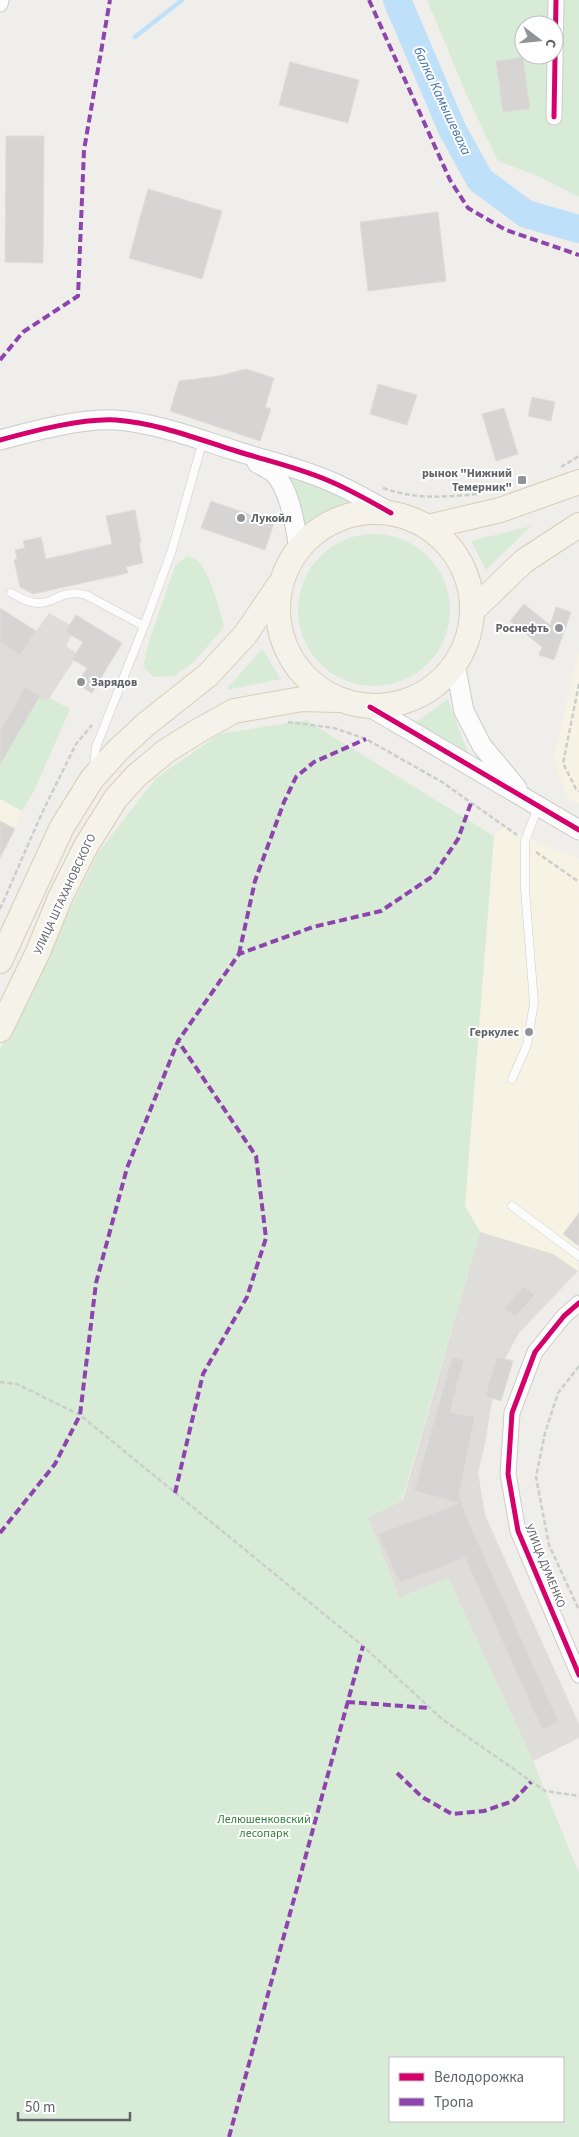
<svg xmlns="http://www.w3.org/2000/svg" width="579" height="2137" font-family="'Source Sans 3',sans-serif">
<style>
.commercial{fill:#f7f3e4}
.industrial{fill:#dfddda}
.green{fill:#d8ebd6;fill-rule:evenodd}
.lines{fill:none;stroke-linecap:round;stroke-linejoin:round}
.stream{stroke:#bfe0f9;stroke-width:4.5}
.river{stroke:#bfe0f9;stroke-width:28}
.building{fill:#d6d5d3;stroke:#deddd9}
.service-casing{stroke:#cbcccc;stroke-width:9}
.minor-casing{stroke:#cbcccc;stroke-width:17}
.tertiary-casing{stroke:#cbcccc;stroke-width:21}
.primary-casing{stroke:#d7ceb8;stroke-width:26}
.path{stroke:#cacfcc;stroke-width:2.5;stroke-dasharray:5 2.5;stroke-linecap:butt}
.service{stroke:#fdfcfc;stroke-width:8}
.minor{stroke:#fdfcfc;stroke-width:15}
.tertiary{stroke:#fdfcfc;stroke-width:19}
.primary{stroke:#f4f2e9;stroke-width:24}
.quiet{stroke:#8e44ad;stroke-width:4;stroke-dasharray:8 4;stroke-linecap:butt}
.cycleway-casing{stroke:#fff;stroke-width:8}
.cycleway{stroke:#d6006c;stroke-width:5}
.poi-dot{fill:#919496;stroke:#fff;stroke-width:2}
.labels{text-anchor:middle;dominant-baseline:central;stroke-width:4;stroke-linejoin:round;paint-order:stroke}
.poi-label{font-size:12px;font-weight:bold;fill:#5f6368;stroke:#fff;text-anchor:end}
.street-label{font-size:12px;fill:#5f6368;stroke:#fff}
.park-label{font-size:12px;fill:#348238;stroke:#fff}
.water-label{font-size:14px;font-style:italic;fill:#4174aa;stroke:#fff}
</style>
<rect width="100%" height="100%" fill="#efeeea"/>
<path class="commercial" d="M 579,651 L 579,804 L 568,799 L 553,759 Z
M 0,799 L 22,811 L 0,860 Z
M 503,828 L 579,859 L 578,1271 L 553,1254 L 480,1232 L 465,1206 L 494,836 Z"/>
<path class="industrial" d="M 49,613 L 75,628 L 66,646 L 78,654 L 46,703 L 38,698 L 0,760 L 0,637 L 24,626 L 35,633 Z
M 480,1232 L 553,1254 L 578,1271 L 519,1333 L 506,1357 L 493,1394 L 485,1444 L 478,1472 L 485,1515 L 579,1724 L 579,1738 L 533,1761 L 448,1578 L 399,1598 L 368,1517 L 403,1500 Z"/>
<path class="green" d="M 427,0 L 579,0 L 579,197 L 540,177 L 498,161 L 468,98 ZM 524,25 L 554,25 L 554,55 L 524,55 Z
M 278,465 L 354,499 L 304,528 Z
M 531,526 L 486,570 L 471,541 Z
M298 610a76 76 0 1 1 152 0a76 76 0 1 1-152 0Z
M 187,556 C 190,558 196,559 198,561 C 209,571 221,612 224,627 L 193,663 L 174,676 L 154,677 L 143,667 L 148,645 L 175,566 Z
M 262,649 L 281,679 L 226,690 Z
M 38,698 L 46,703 L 49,698 L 70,709 L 34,791 L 22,811 L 0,799 L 0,760 Z
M 448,699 L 469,756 L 416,722 Z
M 306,720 L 494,836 L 465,1206 L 480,1232 L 402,1500 L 368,1517 L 399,1598 L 448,1578 L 533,1761 L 579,1873 L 579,2137 L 0,2137 L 0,1049 L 98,853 L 156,778 L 220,734 ZM 390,2058 L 563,2058 L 563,2121 L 390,2121 Z"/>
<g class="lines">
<path class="stream" d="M 135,37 L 182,0"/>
<path class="river" d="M 397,0 L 452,129 L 480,180 L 526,214 L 579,229"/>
</g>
<path class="building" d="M 523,57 L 530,109 L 503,112 L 496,61 Z
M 290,62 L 359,80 L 348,123 L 279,105 Z
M 6,136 L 44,136 L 43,263 L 5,262 Z
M 148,189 L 222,211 L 202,279 L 129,258 Z
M 438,212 L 446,281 L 368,291 L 360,222 Z
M 246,369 L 274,378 L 265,407 L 271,409 L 260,441 L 170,411 L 179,381 L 219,376 Z
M 378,384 L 417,395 L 407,425 L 370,414 Z
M 532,397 L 555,402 L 551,421 L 528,416 Z
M 504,408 L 518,454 L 496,461 L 482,414 Z
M 211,501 L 274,523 L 265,550 L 201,528 Z
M 135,510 L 141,542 L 139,542 L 143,563 L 126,567 L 128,573 L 33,594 L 20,587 L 14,560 L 17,559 L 15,550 L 25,548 L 23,541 L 41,537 L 46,559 L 112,544 L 106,516 Z
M 524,604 L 550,625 L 556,607 L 571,612 L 554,660 L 539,655 L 542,647 L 510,621 Z
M 0,608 L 36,631 L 20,655 L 0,642 Z
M 76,615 L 122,643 L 92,693 L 77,684 L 87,668 L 72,659 L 83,642 L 65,632 Z
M 25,687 L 40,696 L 0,765 L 0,731 Z
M 0,821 L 15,829 L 0,858 Z
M 579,1213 L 579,1246 L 563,1234 Z
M 524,1286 L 535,1295 L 515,1317 L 504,1308 Z
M 452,1357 L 464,1360 L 450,1412 L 475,1417 L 459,1494 L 468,1520 L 559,1722 L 542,1730 L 465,1558 L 399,1583 L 378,1534 L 459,1503 L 414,1491 Z
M 497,1357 L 513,1361 L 501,1401 L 485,1396 Z"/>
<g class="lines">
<g class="service-casing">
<path id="service" d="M 11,593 C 19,597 27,603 37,603 C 55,604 62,588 86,595 L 144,626
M 94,767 L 96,747 L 144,626 L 172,550 L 203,440
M 512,1079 L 527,1045 L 534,1003 L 525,889 L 525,841 L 538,807
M 512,1206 L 579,1256"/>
</g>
<g class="minor-casing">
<path id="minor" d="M 0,4 L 1,0
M 554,117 L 556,0
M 579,1303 L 564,1316 L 535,1352 L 512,1413 L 508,1474 L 518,1531 L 579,1675"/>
</g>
<g class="tertiary-casing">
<path id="tertiary" d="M 0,440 C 33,431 82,418 116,420 C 156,423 195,438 233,450 C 264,460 297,467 327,480 C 349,489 370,501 391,513
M 257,463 C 262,466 269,469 274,473 C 291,492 294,523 299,547
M 455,664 L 464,711 L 482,746 L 517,788
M 370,707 L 579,830"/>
</g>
<g class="primary-casing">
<path id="primary" d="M278 609a97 97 0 1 1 194 0a97 97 0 1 1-194 0Z
M 428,527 L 500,510 L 579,482
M 472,611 L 524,561 L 579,525
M 0,961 L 62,827 L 92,779 L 118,750 L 145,725 L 208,675 L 245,635 L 279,585
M 0,1030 L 38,952 L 60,898 L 86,846 L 116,798 L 136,776 L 166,751 L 198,731 L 234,711 L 302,699 L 337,700"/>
</g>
<path class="path" d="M 561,467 L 579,456
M 383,488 C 418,500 442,497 478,494
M 579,684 L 563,763 L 576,789 L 579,791
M 288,722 L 334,728 L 366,739 L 442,782 L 517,835
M 536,852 L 579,882
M 0,909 L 41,815 L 76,744 L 92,725
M 579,1366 L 558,1393 L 545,1433 L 536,1477 L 549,1545 L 579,1610
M 0,1382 L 17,1384 L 80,1415 L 363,1646 L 442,1719 L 545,1791 L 579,1796"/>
<use href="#service" class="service"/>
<use href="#minor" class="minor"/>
<use href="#tertiary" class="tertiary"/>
<use href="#primary" class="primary"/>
<path class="quiet" d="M 369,0 L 450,180 L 468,208 L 506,230 L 579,255
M 0,360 L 23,332 L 78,296 L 84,150 L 110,0
M 239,954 L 255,881 L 284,802 L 296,777 L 314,762 L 366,739
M 175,1493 L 203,1374 L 247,1297 L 266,1238 L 256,1156 L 178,1041
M 0,1533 L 55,1464 L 80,1415 L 96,1283 L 127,1168 L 178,1041 L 239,954 L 313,927 L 381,911 L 433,876 L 458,839 L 471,803
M 347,1702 L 430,1708
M 397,1773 L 422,1797 L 452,1814 L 484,1811 L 513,1801 L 531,1782
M 229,2137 L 363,1646"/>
<g class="cycleway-casing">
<path id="cycleway" d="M 554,117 L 556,0
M 0,440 C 33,431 82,418 116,420 C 156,423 195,438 233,450 C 264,460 297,467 327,480 C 349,489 370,501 391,513
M 370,707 L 579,830
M 579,1303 L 564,1316 L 535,1352 L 512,1413 L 508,1474 L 518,1531 L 579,1675"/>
</g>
<use href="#cycleway" class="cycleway"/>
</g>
<g class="poi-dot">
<rect x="517" y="475" width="10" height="10" rx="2.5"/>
<circle cx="241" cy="518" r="5"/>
<circle cx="559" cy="628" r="5"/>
<circle cx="81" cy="682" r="5"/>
<circle cx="529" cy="1032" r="5"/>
</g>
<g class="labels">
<g class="poi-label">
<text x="512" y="473">рынок "Нижний<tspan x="512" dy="14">Темерник"</tspan></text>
<text x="251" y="518" text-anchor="start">Лукойл</text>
<text x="549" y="628">Роснефть</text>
<text x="91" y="682" text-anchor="start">Зарядов</text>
<text x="519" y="1032">Геркулес</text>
</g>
<g class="street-label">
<text transform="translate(65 894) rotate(-65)">УЛИЦА ШТАХАНОВСКОГО</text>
<text transform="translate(545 1566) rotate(68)">УЛИЦА ДУМЕНКО</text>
</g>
<g class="park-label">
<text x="264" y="1819">Лелюшенковский<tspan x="264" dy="14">лесопарк</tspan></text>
</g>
<g class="water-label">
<text transform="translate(442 101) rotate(65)">балка Камышеваха</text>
</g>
</g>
<rect x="389" y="2057" width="175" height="65" fill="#ffffff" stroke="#bfc1c3"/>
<rect x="399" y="2073" width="25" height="8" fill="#d6006c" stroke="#bfc1c3"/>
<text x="434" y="2082" font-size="15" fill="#5f6368">Велодорожка</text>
<rect x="399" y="2098" width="25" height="8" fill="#8e44ad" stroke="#bfc1c3"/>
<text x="434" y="2107" font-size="15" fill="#5f6368">Тропа</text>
<g transform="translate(539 40) rotate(106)"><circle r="24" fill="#ffffff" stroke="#bfc1c3"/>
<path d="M0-4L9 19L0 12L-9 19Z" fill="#919496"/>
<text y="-8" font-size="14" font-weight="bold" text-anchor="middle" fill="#5f6368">С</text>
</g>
<path d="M18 2112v8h112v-8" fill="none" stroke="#5f6368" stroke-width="2.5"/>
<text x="25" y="2112" font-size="15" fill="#5f6368" stroke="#ffffff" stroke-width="4" paint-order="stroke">50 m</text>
</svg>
